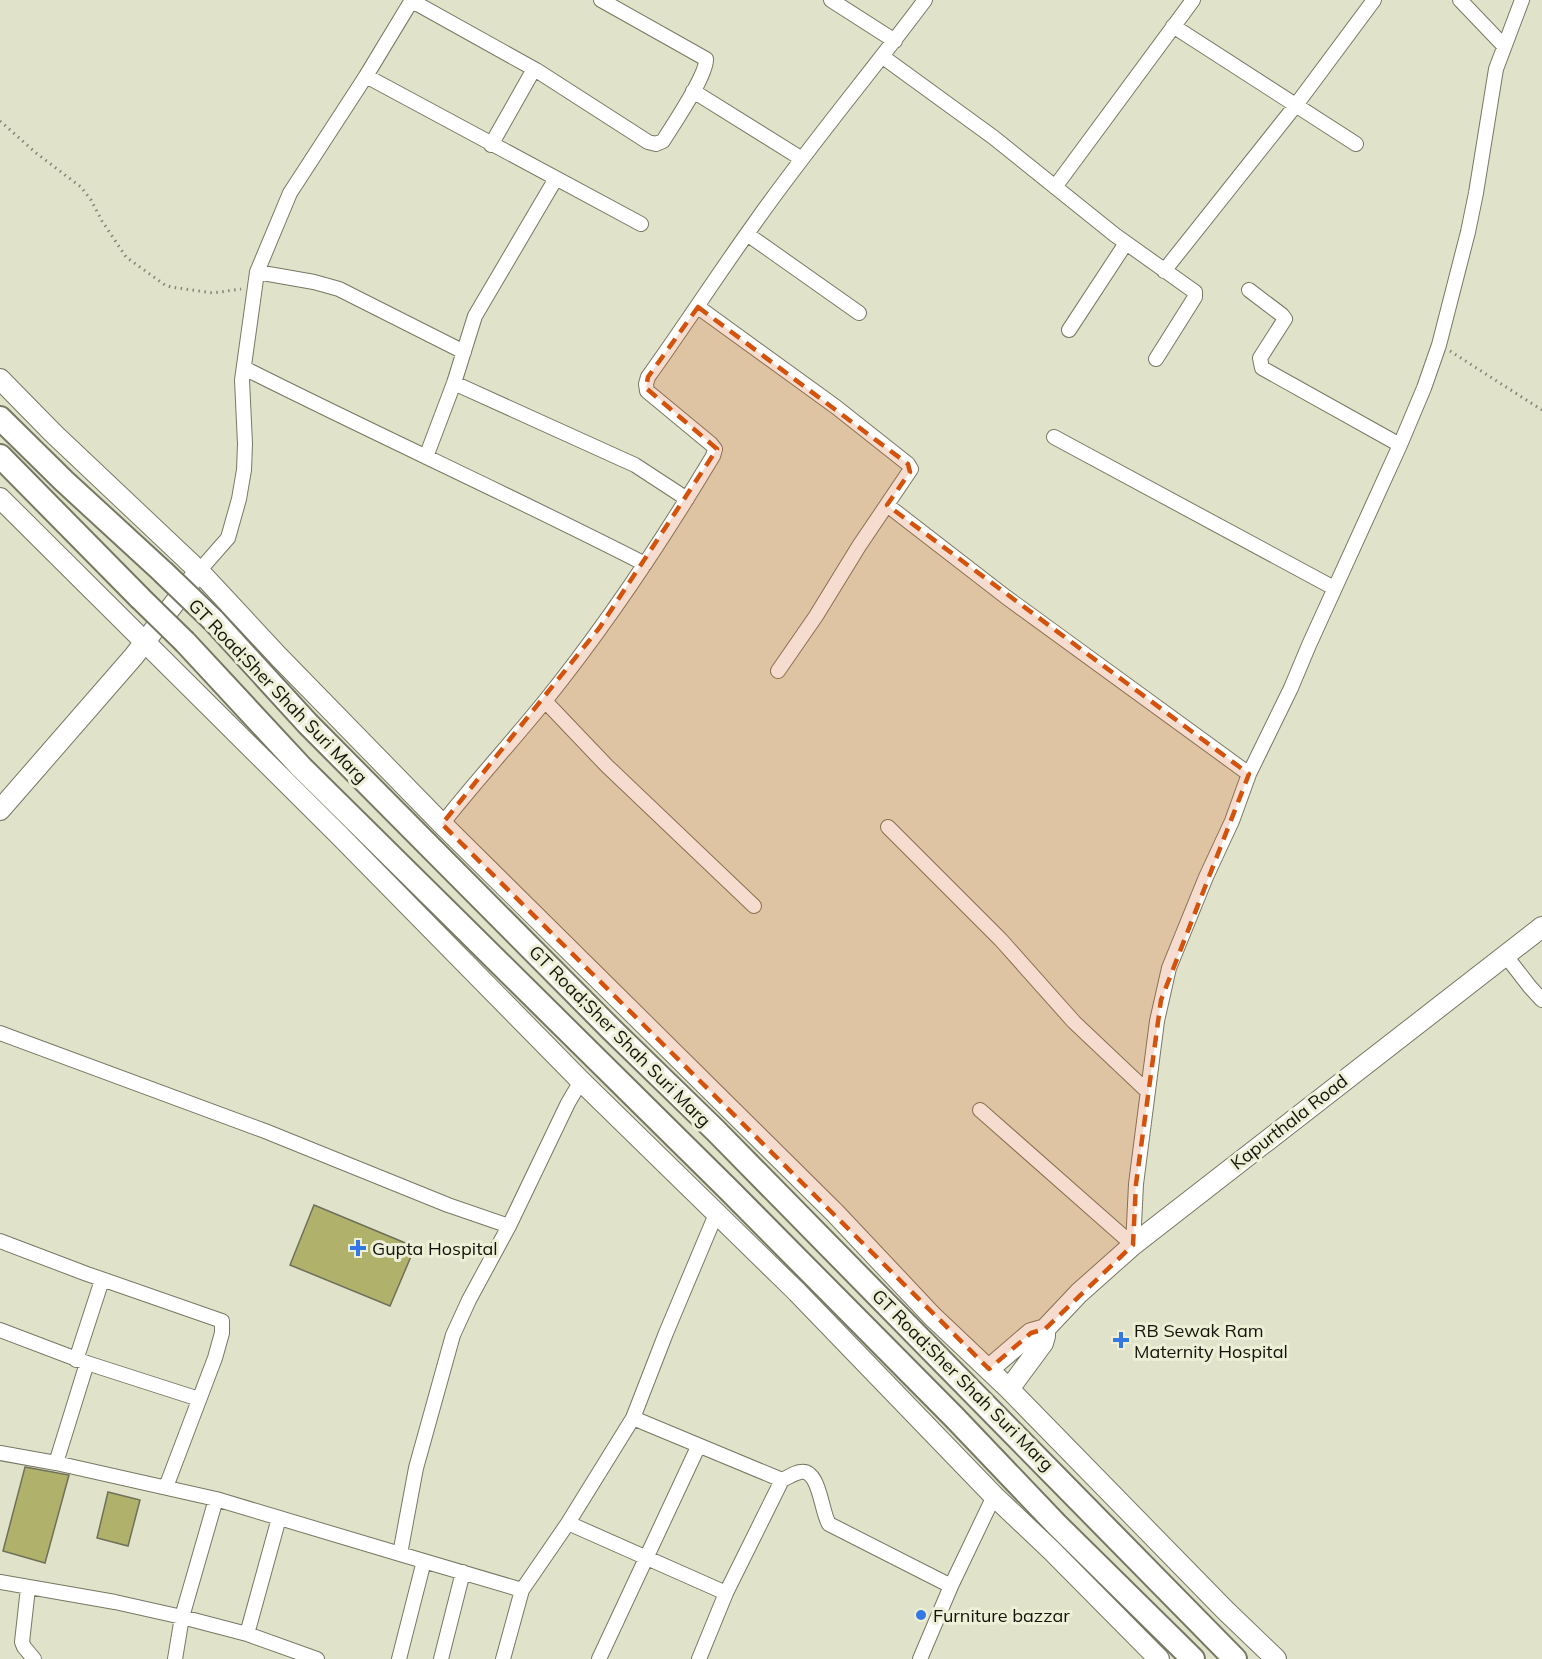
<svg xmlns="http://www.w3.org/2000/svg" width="1542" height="1659" font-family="Mulish,sans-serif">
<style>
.building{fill:#b0b16a;stroke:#6f705a;stroke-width:1.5}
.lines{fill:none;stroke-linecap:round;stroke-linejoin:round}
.minor-casing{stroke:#777863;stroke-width:16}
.secondary-casing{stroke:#777863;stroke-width:22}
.trunk-casing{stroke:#777863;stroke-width:26}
.path{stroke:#848474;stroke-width:3;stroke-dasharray:1.5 4.5;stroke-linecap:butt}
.minor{stroke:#fff;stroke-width:14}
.secondary{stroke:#fff;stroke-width:20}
.trunk{stroke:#fff;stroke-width:22}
.trunk-bridge-casing{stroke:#777863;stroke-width:26;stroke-linecap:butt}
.trunk-bridge{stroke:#fff;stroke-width:22}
.marked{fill:#d3520c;fill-opacity:0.2;stroke:#d3520c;stroke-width:4.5;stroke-dasharray:12 8;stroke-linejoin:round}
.poi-dot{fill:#3378e5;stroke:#eeefd7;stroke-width:2}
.labels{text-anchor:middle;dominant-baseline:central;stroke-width:6;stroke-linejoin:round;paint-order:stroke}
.street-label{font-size:18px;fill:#13130b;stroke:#eeefd7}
.poi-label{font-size:18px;fill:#13130b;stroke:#eeefd7;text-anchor:start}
</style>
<rect width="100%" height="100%" fill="#e1e2ca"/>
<path class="building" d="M 314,1205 L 415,1247 L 390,1306 L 290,1265 Z
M 25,1467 L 69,1475 L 45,1563 L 3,1551 Z
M 108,1492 L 140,1500 L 128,1546 L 97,1538 Z"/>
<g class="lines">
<g class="minor-casing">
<path id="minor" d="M 831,0 L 895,41
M 1460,0 L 1504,46
M 412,1 L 536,70 L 648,142 L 656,144 L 663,141 C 673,125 707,75 706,59 L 601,0
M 1173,26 L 1356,144
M 883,57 L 993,137 L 1115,235 L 1195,292 L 1195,297 L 1156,359
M 366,76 L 641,224
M 693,91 L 802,159
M 491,145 L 534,69
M 1055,187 L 1193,0
M 747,234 L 859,313
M 1164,271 L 1296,105 L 1374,0
M 257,272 L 314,282 L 339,289 L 464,352
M 1249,290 L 1282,315 L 1285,319 L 1260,358 L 1262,368 L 1400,445
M 698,307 L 836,407 L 908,464 L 911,469 L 859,546 L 816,616 L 778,671
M 1069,330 L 1126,243
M 244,368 C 377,435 512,496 645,564
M 454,383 L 635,465 L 687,499
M 1054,437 L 1334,588
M 426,457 L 454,383 L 475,316 L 555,180
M 887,505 L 1006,597 L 1249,774
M 199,571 L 228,538 L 239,499 L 244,470 L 245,444 L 242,380 L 257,272 L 290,193 L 366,76 L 412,0
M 545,701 L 607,766 L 754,906
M 442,824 C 475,782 511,743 545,701 C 607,624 662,541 713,456 L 715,449 L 711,444 L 647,391 L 646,384 L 648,377 C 684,327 718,274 754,224 C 808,147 869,75 925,0
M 888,827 L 1001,940 L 1074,1022 L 1148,1092
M 1506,956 L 1530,987 L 1542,1000
M 0,1033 L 265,1131 L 448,1205 L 509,1226
M 980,1110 L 1133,1245
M 0,1241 L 87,1274 L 222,1321 L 222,1333 L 215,1358 L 166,1487
M 1133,1245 L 1136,1184 L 1157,1021 L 1169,968 L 1206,877 L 1232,821 L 1249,774 L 1291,688 L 1309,645 L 1400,445 L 1424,388 L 1439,345 L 1468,232 L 1476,193 L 1496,69 L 1522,0
M 0,1330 L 87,1363 L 56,1463 L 216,1499 L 400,1554 L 416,1468 L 453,1335 L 469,1300 L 509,1226 L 568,1103 L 581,1081
M 76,1360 L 102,1280
M 87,1363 L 199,1399
M 633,1418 L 782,1480 C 787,1478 794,1473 800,1472 C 820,1468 821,1512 829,1524 L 951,1586
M 0,1453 L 56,1463
M 568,1523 L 726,1593 L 699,1659
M 400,1554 L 522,1590
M 0,1582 L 115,1602 L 182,1617 L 247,1634 L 317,1659
M 28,1588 L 22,1642 L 24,1647 L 34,1659
M 726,1593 L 782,1480
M 247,1634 L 279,1518
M 175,1659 L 182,1617 L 216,1499
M 399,1659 L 424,1561
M 441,1659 L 463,1572
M 503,1659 L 522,1590 L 568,1523 L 633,1418 L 666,1333 L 716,1214
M 599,1659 L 698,1447
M 920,1659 L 951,1586 L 994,1496"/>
</g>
<g class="secondary-casing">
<path id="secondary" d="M 0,379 L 54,434 L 199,571 L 279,657 L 442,824 L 835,1213 L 932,1316 L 1009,1389 L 1225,1610 L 1276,1659
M 0,498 L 338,834 L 581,1081 L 797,1292 L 994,1496 L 1051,1550 L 1159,1659
M 0,810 L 134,656 L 199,571
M 989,1369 L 1031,1333 L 1045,1329 L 1079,1293 L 1133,1245 L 1542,927
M 1009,1389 L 1043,1343 L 1045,1336 L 1045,1329"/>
</g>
<g class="trunk-casing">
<path id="trunk" d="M 0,418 L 64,481 L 163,572
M 0,456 L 140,598
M 213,620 L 308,724 L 611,1029 L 715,1130 L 1235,1659
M 185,642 L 302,768 L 729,1190 L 954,1417 L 1057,1525 L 1193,1659"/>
</g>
<path class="path" d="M 0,121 L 36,153 L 81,187 L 91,200 L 102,221 L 126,257 L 165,285 L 171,287 L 213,293 L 241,289
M 1450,351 L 1542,410"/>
<use href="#minor" class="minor"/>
<use href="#secondary" class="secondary"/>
<use href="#trunk" class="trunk"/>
<g class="trunk-bridge-casing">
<path id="trunk-bridge" d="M 163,572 L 213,620
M 140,598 L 185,642"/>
</g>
<use href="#trunk-bridge" class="trunk-bridge"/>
</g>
<path class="marked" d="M 698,307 L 908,464 L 910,472 L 887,505 L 1249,774 L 1161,1000 L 1136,1184 L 1133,1245 L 1045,1329 L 1031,1333 L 989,1369 L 442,824 L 600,627 L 717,449 L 646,388 L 648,377 Z"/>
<g class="poi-dot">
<path d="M355 1239h6v6h6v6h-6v6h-6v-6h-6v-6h6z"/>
<path d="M1118 1331h6v6h6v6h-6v6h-6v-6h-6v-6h6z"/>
<circle cx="921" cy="1615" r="6"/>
</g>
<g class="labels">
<g class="street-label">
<text transform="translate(278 691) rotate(46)">GT Road;Sher Shah Suri Marg</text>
<text transform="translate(620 1036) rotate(45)">GT Road;Sher Shah Suri Marg</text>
<text transform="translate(1289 1122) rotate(-38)">Kapurthala Road</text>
<text transform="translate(963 1380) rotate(45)">GT Road;Sher Shah Suri Marg</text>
</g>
<g class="poi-label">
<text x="372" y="1248">Gupta Hospital</text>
<text x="1134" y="1330">RB Sewak Ram<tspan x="1134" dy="21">Maternity Hospital</tspan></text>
<text x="933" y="1615">Furniture bazzar</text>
</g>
</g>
</svg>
